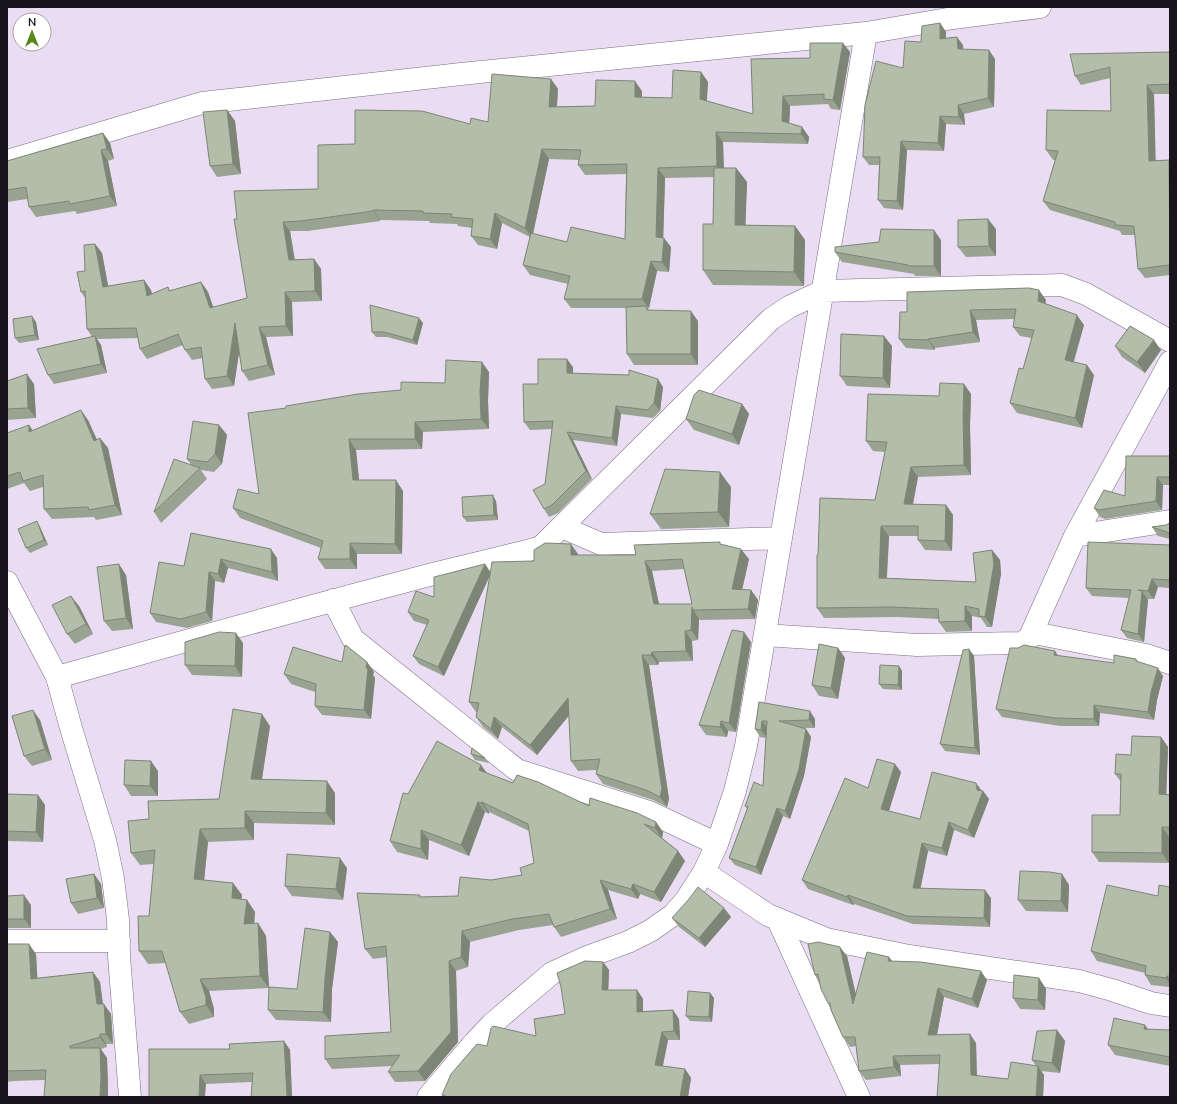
<svg xmlns="http://www.w3.org/2000/svg" width="1177" height="1104" font-family="'Nunito Sans',sans-serif">
<style>
.lines{fill:none;stroke-linecap:round;stroke-linejoin:round}
.street-casing{stroke:#7a6e82;stroke-width:23}
.secondary-casing{stroke:#7a6e82;stroke-width:23}
.street{stroke:#fff;stroke-width:22}
.secondary{stroke:#fff;stroke-width:22}
.wall{fill:#99a391;fill-rule:evenodd}
.shaded-wall{fill:#7d8576}
.building{fill:#b2bea9;stroke:#7d8576;fill-rule:evenodd}
</style>
<rect width="100%" height="100%" fill="#eaddf3"/>
<g class="lines">
<g class="street-casing">
<path id="street" d="M 866,33 L 746,746 L 735,791 L 717,844 L 704,872 L 768,915 L 826,939 L 909,956 L 1079,981 L 1112,990 L 1151,1003 L 1170,1006
M 7,161 L 202,103 L 461,74 L 866,33 L 953,18 L 1040,7
M 562,527 L 601,544 L 781,538
M 1075,536 L 1170,521
M 333,600 L 353,639 L 517,770 L 649,812 L 717,844
M 1034,633 L 1146,655 L 1170,663
M 765,635 L 917,645 L 1023,643 L 1034,633 L 1032,632 L 1075,536 L 1170,362
M 57,677 C 172,645 288,612 403,582 C 449,569 495,560 541,547 L 771,319 L 789,307 L 823,291 L 1062,285 L 1086,294 L 1170,341
M 778,920 L 859,1097
M 7,941 L 119,941
M 428,1097 L 475,1042 L 492,1024 L 552,973 L 587,957 L 628,942 L 650,931 L 673,915 L 686,900 L 704,872"/>
</g>
<g class="secondary-casing">
<path id="secondary" d="M 7,582 L 57,677 L 71,728 L 105,840 L 113,878 L 118,920 L 119,956 L 130,1097"/>
</g>
<use href="#street" class="street"/>
<use href="#secondary" class="secondary"/>
</g>
<path class="wall" d="M 940,23 L 946,32 L 946,38 L 963,45 L 963,49 L 995,59 L 994,107 L 964,114 L 965,125 L 946,124 L 944,151 L 907,150 L 903,210 L 884,208 L 878,200 L 879,165 L 869,165 L 863,157 L 903,68 L 921,42 Z
M 850,52 L 840,110 L 831,109 L 828,104 L 790,106 L 789,123 L 802,127 L 809,137 L 808,144 L 723,142 L 724,168 L 736,168 L 747,182 L 745,225 L 795,226 L 805,240 L 804,286 L 713,285 L 703,270 L 713,224 L 714,177 L 665,178 L 663,238 L 671,247 L 669,272 L 657,271 L 649,308 L 648,308 L 649,310 L 698,321 L 698,365 L 634,365 L 627,354 L 626,308 L 571,308 L 564,299 L 568,284 L 530,275 L 523,265 L 530,237 L 502,223 L 497,249 L 478,245 L 471,236 L 472,228 L 458,226 L 457,224 L 430,223 L 429,221 L 380,220 L 380,221 L 308,231 L 290,231 L 295,260 L 314,259 L 321,269 L 322,301 L 292,302 L 293,336 L 266,337 L 275,375 L 249,381 L 242,371 L 239,352 L 234,386 L 212,389 L 205,379 L 203,358 L 192,360 L 185,350 L 183,345 L 147,359 L 140,349 L 138,338 L 97,339 L 101,345 L 107,373 L 54,384 L 48,375 L 92,337 L 87,329 L 86,299 L 81,292 L 85,271 L 95,244 L 102,253 L 108,286 L 144,280 L 151,290 L 152,294 L 168,287 L 170,291 L 201,282 L 208,292 L 213,307 L 247,298 L 237,219 L 318,189 L 355,144 L 470,124 L 488,122 L 551,79 L 558,89 L 557,107 L 595,106 L 642,91 L 642,97 L 672,98 L 701,72 L 708,82 L 707,101 L 753,114 L 810,58 ZM 549,159 L 579,160 L 578,165 L 585,175 L 626,174 L 625,239 L 567,242 L 533,234 Z
M 1170,52 L 1170,94 L 1154,94 L 1155,161 L 1169,160 L 1170,161 L 1170,275 L 1145,278 L 1138,269 L 1135,235 L 1122,235 L 1120,231 L 1050,210 L 1043,201 L 1055,160 L 1053,160 L 1046,150 L 1111,111 L 1110,78 L 1081,85 L 1075,76 Z
M 227,110 L 235,121 L 241,174 L 217,177 L 210,166 Z
M 103,133 L 110,143 L 114,159 L 108,161 L 117,206 L 77,214 L 75,211 L 36,217 L 29,207 L 27,199 L 7,202 L 7,161 Z
M 996,229 L 996,256 L 966,257 L 958,247 Z
M 941,240 L 941,276 L 915,276 L 914,274 L 842,262 L 835,252 Z
M 1046,300 L 1045,304 L 1084,325 L 1074,362 L 1094,375 L 1082,428 L 1017,413 L 1010,403 L 1023,369 L 1032,338 L 1020,336 L 1013,327 L 1015,319 L 976,320 L 980,342 L 935,348 L 935,350 L 906,348 L 899,339 L 907,312 Z
M 36,322 L 39,340 L 19,343 L 15,338 Z
M 423,323 L 417,345 L 387,337 L 376,337 L 372,332 Z
M 892,346 L 890,388 L 847,386 L 840,376 Z
M 1115,346 L 1161,350 L 1145,373 L 1122,357 Z
M 573,367 L 573,373 L 663,387 L 660,411 L 653,418 L 621,414 L 617,446 L 573,440 L 592,479 L 558,513 L 549,517 L 544,509 L 545,484 L 552,429 L 530,430 L 524,422 L 538,384 Z
M 489,372 L 488,401 L 489,429 L 423,432 L 422,449 L 356,450 L 359,480 L 403,491 L 402,554 L 357,554 L 357,569 L 325,569 L 318,559 L 321,548 L 240,518 L 233,508 L 259,494 L 286,408 L 445,383 Z
M 7,381 L 34,384 L 36,418 L 7,420 Z
M 964,384 L 971,394 L 970,426 L 971,475 L 918,477 L 913,504 L 946,505 L 953,515 L 952,551 L 925,550 L 918,540 L 918,536 L 889,536 L 887,578 L 976,582 L 992,550 L 1000,560 L 1001,574 L 992,627 L 987,627 L 981,618 L 972,616 L 972,631 L 946,632 L 939,622 L 939,619 L 898,617 L 824,618 L 817,608 L 818,555 L 875,500 L 885,452 L 873,451 L 866,441 L 939,396 Z
M 742,404 L 749,414 L 739,445 L 694,430 L 686,419 Z
M 88,420 L 97,440 L 108,448 L 122,515 L 96,520 L 94,517 L 52,519 L 44,509 L 43,487 L 30,491 L 24,483 L 7,489 L 7,433 L 33,431 Z
M 219,425 L 227,435 L 222,464 L 214,472 L 201,470 L 207,479 L 161,523 L 154,512 L 192,466 L 187,459 Z
M 1170,456 L 1170,485 L 1163,485 L 1162,510 L 1105,519 L 1100,517 L 1094,508 L 1125,496 Z
M 731,487 L 729,527 L 661,529 L 650,514 Z
M 496,501 L 498,520 L 467,522 L 463,517 Z
M 1170,523 L 1170,539 L 1158,536 L 1152,527 L 1166,525 Z
M 40,527 L 48,545 L 30,553 L 26,548 Z
M 191,533 L 277,558 L 278,581 L 228,568 L 224,583 L 215,581 L 212,621 L 187,628 L 156,622 L 150,613 L 184,566 Z
M 722,545 L 749,559 L 742,590 L 751,590 L 758,600 L 755,619 L 700,620 L 699,619 L 698,640 L 692,641 L 693,661 L 659,662 L 658,665 L 649,665 L 669,799 L 667,807 L 653,800 L 603,784 L 596,774 L 597,770 L 578,771 L 571,761 L 569,715 L 537,755 L 502,727 L 498,739 L 483,727 L 476,717 L 477,712 L 476,712 L 469,702 L 490,575 L 444,676 L 419,664 L 413,656 L 427,625 L 414,621 L 408,612 L 434,597 L 485,564 L 490,572 L 534,561 L 578,554 L 578,555 L 636,555 ZM 684,569 L 692,604 L 659,604 L 652,571 Z
M 1170,545 L 1170,588 L 1158,587 L 1154,599 L 1148,599 L 1144,642 L 1127,638 L 1121,630 L 1129,598 L 1092,596 L 1086,588 Z
M 126,575 L 133,629 L 112,631 L 104,621 Z
M 79,606 L 93,634 L 75,644 L 67,634 Z
M 751,642 L 736,732 L 728,731 L 727,737 L 706,735 L 699,725 Z
M 243,643 L 242,677 L 192,675 L 185,665 Z
M 838,648 L 845,658 L 838,699 L 819,696 L 812,685 Z
M 969,649 L 974,656 L 980,755 L 945,751 L 940,744 Z
M 1055,651 L 1058,656 L 1114,663 L 1136,659 L 1138,662 L 1163,676 L 1157,700 L 1154,720 L 1100,713 L 1099,726 L 1060,726 L 1002,717 L 996,709 Z
M 342,662 L 367,662 L 374,672 L 373,675 L 375,678 L 371,719 L 322,715 L 315,706 L 315,692 L 291,684 L 284,674 Z
M 899,666 L 902,671 L 902,690 L 883,689 L 879,684 Z
M 759,702 L 815,719 L 815,728 L 803,728 L 806,729 L 811,737 L 804,776 L 790,819 L 783,816 L 761,875 L 735,865 L 729,858 L 747,809 L 745,806 L 763,786 L 766,738 L 760,737 L 755,729 Z
M 40,720 L 52,760 L 32,766 L 24,756 Z
M 270,726 L 262,779 L 335,793 L 335,825 L 254,823 L 254,840 L 208,842 L 204,880 L 233,883 L 242,895 L 241,899 L 247,900 L 255,912 L 254,924 L 258,923 L 266,936 L 269,988 L 209,991 L 214,1009 L 214,1017 L 189,1024 L 180,1012 L 166,963 L 148,964 L 139,951 L 149,916 L 154,864 L 140,865 L 131,853 L 149,819 L 219,799 Z
M 1161,737 L 1168,747 L 1166,794 L 1170,795 L 1170,837 L 1169,837 L 1169,863 L 1099,862 L 1092,852 L 1120,815 L 1121,782 L 1115,774 L 1131,755 Z
M 471,754 L 485,758 L 489,763 L 475,760 Z
M 481,765 L 487,773 L 513,783 L 589,806 L 656,822 L 663,832 L 662,838 L 678,851 L 685,861 L 661,902 L 640,894 L 638,899 L 608,890 L 617,919 L 561,937 L 554,927 L 553,925 L 519,930 L 470,942 L 468,967 L 456,971 L 458,1042 L 425,1081 L 395,1082 L 388,1072 L 392,1066 L 332,1069 L 325,1059 L 391,1032 L 387,957 L 373,959 L 365,949 L 421,897 L 458,896 L 491,880 L 522,875 L 534,863 L 529,831 L 489,812 L 489,814 L 485,812 L 469,856 L 429,840 L 428,860 L 397,852 L 390,841 L 408,794 Z
M 158,771 L 158,796 L 131,796 L 124,785 Z
M 901,772 L 889,811 L 920,819 L 982,791 L 983,791 L 989,799 L 974,838 L 954,830 L 947,856 L 928,851 L 920,888 L 991,898 L 990,927 L 913,924 L 854,904 L 853,905 L 808,889 L 802,880 L 868,788 Z
M 7,794 L 38,795 L 45,805 L 43,842 L 8,841 L 7,880 Z
M 347,868 L 343,900 L 292,896 L 285,886 Z
M 94,874 L 101,884 L 104,908 L 78,914 L 71,903 Z
M 1062,874 L 1069,885 L 1068,912 L 1026,911 L 1018,900 Z
M 1170,887 L 1170,987 L 1151,985 L 1145,975 L 1145,973 L 1097,961 L 1091,951 L 1158,896 Z
M 7,896 L 31,905 L 31,928 L 7,928 Z
M 724,908 L 731,917 L 705,947 L 679,927 L 672,918 Z
M 330,932 L 338,942 L 332,989 L 331,1022 L 276,1020 L 268,1010 L 297,989 Z
M 7,944 L 36,954 L 37,978 L 93,972 L 100,982 L 103,1004 L 111,1014 L 113,1044 L 106,1044 L 107,1047 L 101,1049 L 107,1058 L 108,1087 L 108,1097 L 44,1097 L 45,1080 L 14,1081 L 7,1082 Z
M 847,956 L 856,995 L 892,961 L 987,980 L 978,1008 L 944,997 L 937,1035 L 976,1043 L 977,1076 L 1008,1079 L 1036,1066 L 1032,1060 L 1057,1030 L 1065,1041 L 1060,1073 L 1041,1071 L 1044,1075 L 1043,1097 L 939,1064 L 900,1065 L 901,1076 L 866,1080 L 859,1071 L 856,1046 L 850,1047 L 843,1037 L 830,1007 L 828,1003 L 820,982 L 815,975 Z
M 603,962 L 609,970 L 608,990 L 637,990 L 643,999 L 643,1011 L 673,1010 L 679,1019 L 680,1040 L 668,1040 L 663,1066 L 685,1069 L 691,1078 L 688,1097 L 443,1097 L 442,1095 L 487,1046 L 536,1036 L 565,1014 Z
M 1039,978 L 1046,989 L 1045,1010 L 1020,1009 L 1013,998 Z
M 710,993 L 714,998 L 712,1022 L 690,1021 L 686,1016 Z
M 1170,1030 L 1170,1066 L 1115,1055 L 1108,1045 Z
M 284,1041 L 290,1050 L 292,1097 L 251,1097 L 252,1082 L 206,1084 L 149,1097 L 230,1049 Z"/>
<path class="shaded-wall" d="M 940,23 L 946,32 L 946,47 L 940,39 Z
M 957,37 L 963,45 L 964,58 L 958,49 Z
M 843,43 L 850,52 L 840,110 L 833,100 Z
M 989,50 L 995,59 L 994,107 L 988,98 Z
M 701,72 L 708,82 L 706,109 L 700,99 Z
M 551,79 L 558,89 L 556,117 L 549,107 Z
M 635,81 L 642,91 L 642,107 L 635,97 Z
M 1147,85 L 1154,94 L 1156,171 L 1149,161 Z
M 783,96 L 790,106 L 789,131 L 782,121 Z
M 958,105 L 964,114 L 965,125 L 959,117 Z
M 227,110 L 235,121 L 241,174 L 233,164 Z
M 940,116 L 946,124 L 944,151 L 938,143 Z
M 802,127 L 809,137 L 808,144 L 801,134 Z
M 716,132 L 723,142 L 724,176 L 717,166 Z
M 103,133 L 110,143 L 114,159 L 107,149 Z
M 901,141 L 907,150 L 903,210 L 897,201 Z
M 542,149 L 549,159 L 532,238 L 525,228 Z
M 101,150 L 108,161 L 117,206 L 110,196 Z
M 658,168 L 665,178 L 663,247 L 656,237 Z
M 736,168 L 747,182 L 745,239 L 735,225 Z
M 373,210 L 380,220 L 380,221 L 373,211 Z
M 495,213 L 502,223 L 497,249 L 490,239 Z
M 988,219 L 996,229 L 996,256 L 989,246 Z
M 283,222 L 290,231 L 296,270 L 289,260 Z
M 795,226 L 805,240 L 804,286 L 794,272 Z
M 934,230 L 941,240 L 941,276 L 934,266 Z
M 664,238 L 671,247 L 669,272 L 662,262 Z
M 95,244 L 102,253 L 110,296 L 103,287 Z
M 314,259 L 321,269 L 322,301 L 315,291 Z
M 651,261 L 657,271 L 649,308 L 642,299 Z
M 144,280 L 151,290 L 154,306 L 147,296 Z
M 201,282 L 208,292 L 217,318 L 210,308 Z
M 1039,290 L 1046,300 L 1044,311 L 1038,301 Z
M 285,292 L 292,302 L 293,336 L 286,326 Z
M 970,310 L 976,320 L 980,342 L 973,332 Z
M 691,311 L 698,321 L 698,365 L 691,354 Z
M 1077,315 L 1084,325 L 1071,369 L 1065,360 Z
M 32,316 L 36,322 L 39,340 L 35,335 Z
M 419,318 L 423,323 L 417,345 L 413,340 Z
M 235,323 L 242,333 L 234,386 L 227,376 Z
M 259,327 L 266,337 L 275,375 L 268,365 Z
M 95,336 L 101,345 L 107,373 L 101,364 Z
M 884,336 L 892,346 L 890,388 L 883,378 Z
M 928,339 L 935,348 L 935,350 L 928,340 Z
M 1154,340 L 1161,350 L 1145,373 L 1137,362 Z
M 567,359 L 573,367 L 573,381 L 567,373 Z
M 482,362 L 489,372 L 488,401 L 489,429 L 481,419 L 480,391 Z
M 1087,365 L 1094,375 L 1082,428 L 1075,418 Z
M 27,374 L 34,384 L 36,418 L 28,408 Z
M 658,379 L 663,387 L 660,411 L 654,403 Z
M 964,384 L 971,394 L 970,426 L 971,475 L 964,465 L 963,415 Z
M 742,404 L 749,414 L 739,445 L 732,434 Z
M 616,406 L 621,414 L 617,446 L 612,438 Z
M 81,410 L 88,420 L 102,451 L 94,441 Z
M 415,422 L 423,432 L 422,449 L 415,439 Z
M 29,425 L 36,435 L 29,432 Z
M 219,425 L 227,435 L 222,464 L 215,454 Z
M 567,432 L 573,440 L 592,479 L 586,471 Z
M 100,438 L 108,448 L 122,515 L 115,505 Z
M 349,439 L 356,450 L 360,490 L 353,480 Z
M 911,467 L 918,477 L 911,514 L 904,504 Z
M 720,472 L 731,487 L 729,527 L 718,512 Z
M 1157,477 L 1163,485 L 1162,510 L 1156,501 Z
M 396,480 L 403,491 L 402,554 L 395,544 Z
M 493,495 L 496,501 L 498,520 L 494,515 Z
M 946,505 L 953,515 L 952,551 L 945,541 Z
M 37,521 L 40,527 L 48,545 L 44,540 Z
M 881,526 L 889,536 L 886,588 L 879,578 Z
M 350,543 L 357,554 L 357,569 L 350,559 Z
M 571,544 L 578,554 L 578,565 L 571,555 Z
M 271,549 L 277,558 L 278,581 L 272,572 Z
M 741,549 L 749,559 L 740,599 L 732,589 Z
M 992,550 L 1000,560 L 1001,574 L 992,627 L 985,617 Z
M 221,559 L 228,568 L 224,583 L 218,574 Z
M 645,561 L 652,571 L 661,614 L 654,604 Z
M 119,564 L 126,575 L 133,629 L 126,618 Z
M 485,564 L 491,573 L 444,676 L 438,667 Z
M 209,572 L 215,581 L 212,621 L 206,612 Z
M 1152,579 L 1158,587 L 1154,599 L 1148,591 Z
M 751,590 L 758,600 L 755,619 L 748,609 Z
M 1142,591 L 1148,600 L 1144,642 L 1138,634 Z
M 71,596 L 79,606 L 93,634 L 86,624 Z
M 965,606 L 972,616 L 972,631 L 965,621 Z
M 692,607 L 693,610 L 699,619 L 698,640 L 691,630 Z
M 685,631 L 692,641 L 693,661 L 686,651 Z
M 744,632 L 751,642 L 736,732 L 729,723 Z
M 236,633 L 243,643 L 242,677 L 235,666 Z
M 838,648 L 845,658 L 838,699 L 831,688 Z
M 969,649 L 974,656 L 980,755 L 975,748 Z
M 1055,651 L 1060,659 L 1054,655 Z
M 652,652 L 659,662 L 658,665 L 651,655 Z
M 642,655 L 649,665 L 669,799 L 667,807 L 660,797 Z
M 367,662 L 374,672 L 373,675 L 375,678 L 371,719 L 364,710 L 366,668 Z
M 899,666 L 902,671 L 902,690 L 898,685 Z
M 1158,668 L 1163,676 L 1157,700 L 1154,720 L 1148,712 L 1151,692 Z
M 568,698 L 575,708 L 537,755 L 530,745 Z
M 1094,705 L 1100,713 L 1099,726 L 1094,719 Z
M 33,710 L 40,720 L 52,760 L 45,749 Z
M 810,711 L 815,719 L 815,728 L 809,720 Z
M 262,714 L 270,726 L 260,791 L 251,779 Z
M 494,717 L 502,727 L 498,739 L 491,729 Z
M 721,721 L 728,731 L 727,737 L 720,727 Z
M 762,721 L 768,729 L 767,738 L 761,730 Z
M 806,729 L 811,737 L 804,776 L 790,819 L 785,811 Z
M 1161,737 L 1168,747 L 1166,804 L 1159,794 Z
M 151,761 L 158,771 L 158,796 L 150,786 Z
M 895,764 L 901,772 L 887,817 L 881,809 Z
M 481,765 L 488,775 L 479,770 Z
M 327,781 L 335,793 L 335,825 L 326,813 Z
M 976,783 L 982,791 L 983,791 L 989,799 L 974,838 L 968,830 L 977,790 Z
M 38,795 L 45,805 L 43,842 L 36,832 Z
M 478,802 L 485,812 L 469,856 L 461,845 Z
M 482,802 L 489,812 L 489,814 L 481,803 Z
M 777,808 L 783,816 L 761,875 L 756,867 Z
M 245,811 L 254,823 L 254,840 L 245,828 Z
M 656,822 L 663,832 L 662,839 L 655,828 Z
M 949,822 L 954,830 L 947,856 L 942,848 Z
M 1162,827 L 1169,837 L 1169,863 L 1162,853 Z
M 200,829 L 208,842 L 203,891 L 194,879 Z
M 421,830 L 429,840 L 428,860 L 421,849 Z
M 7,839 L 8,841 L 7,880 Z
M 922,843 L 928,851 L 919,896 L 913,888 Z
M 678,851 L 685,861 L 661,902 L 654,892 Z
M 340,858 L 347,868 L 343,900 L 336,889 Z
M 94,874 L 101,884 L 104,908 L 97,898 Z
M 1062,874 L 1069,885 L 1068,912 L 1061,901 Z
M 600,880 L 608,890 L 617,919 L 610,909 Z
M 233,883 L 242,895 L 240,910 L 232,898 Z
M 633,884 L 640,894 L 638,899 L 631,889 Z
M 985,890 L 991,898 L 990,927 L 984,918 Z
M 24,895 L 31,905 L 31,928 L 24,919 Z
M 848,895 L 854,904 L 853,905 L 847,897 Z
M 247,900 L 255,912 L 253,936 L 244,924 Z
M 724,908 L 731,917 L 705,947 L 699,938 Z
M 258,923 L 266,936 L 269,988 L 260,976 Z
M 462,931 L 470,942 L 468,967 L 461,957 Z
M 330,932 L 338,942 L 332,989 L 331,1022 L 323,1012 L 325,979 Z
M 29,944 L 36,954 L 38,989 L 31,979 Z
M 840,947 L 847,956 L 860,1013 L 853,1004 Z
M 889,957 L 896,966 L 888,961 Z
M 449,961 L 456,971 L 458,1042 L 425,1081 L 418,1071 Z
M 603,962 L 609,970 L 608,999 L 602,990 Z
M 981,971 L 987,980 L 978,1008 L 972,999 Z
M 93,972 L 100,982 L 104,1014 L 97,1004 Z
M 1167,976 L 1170,980 L 1170,984 L 1166,978 Z
M 1039,978 L 1046,989 L 1045,1010 L 1038,1000 Z
M 200,979 L 209,991 L 214,1009 L 214,1017 L 206,1005 Z
M 938,988 L 944,997 L 935,1045 L 928,1035 Z
M 637,990 L 643,999 L 643,1020 L 637,1012 Z
M 710,993 L 714,998 L 712,1022 L 709,1017 Z
M 104,1004 L 111,1014 L 113,1044 L 106,1034 Z
M 673,1010 L 679,1019 L 680,1040 L 674,1031 Z
M 1145,1025 L 1152,1035 L 1144,1029 Z
M 1057,1030 L 1065,1041 L 1060,1073 L 1052,1063 Z
M 662,1032 L 668,1040 L 661,1074 L 655,1065 Z
M 100,1034 L 106,1044 L 107,1047 L 100,1037 Z
M 970,1034 L 976,1043 L 977,1084 L 971,1075 Z
M 284,1041 L 290,1050 L 292,1097 L 287,1097 Z
M 100,1048 L 107,1058 L 108,1087 L 108,1097 L 100,1097 Z
M 893,1056 L 900,1065 L 901,1076 L 894,1067 Z
M 1038,1066 L 1044,1075 L 1043,1097 L 1036,1097 Z
M 685,1069 L 691,1078 L 688,1097 L 680,1097 Z
M 200,1075 L 206,1084 L 205,1097 L 199,1097 Z"/>
<path class="building" d="M 940,23 L 940,39 L 957,37 L 958,49 L 989,50 L 988,98 L 958,105 L 959,117 L 940,116 L 938,143 L 901,141 L 897,201 L 878,200 L 880,157 L 863,157 L 865,105 L 876,61 L 903,68 L 905,41 L 921,42 L 922,26 Z
M 810,43 L 843,43 L 833,100 L 824,99 L 824,94 L 783,96 L 782,121 L 802,127 L 801,134 L 716,132 L 717,166 L 658,168 L 656,237 L 664,238 L 662,262 L 651,261 L 642,299 L 564,299 L 570,276 L 523,265 L 531,233 L 567,242 L 571,227 L 625,239 L 627,164 L 578,165 L 581,150 L 542,149 L 525,228 L 495,213 L 490,239 L 471,236 L 473,219 L 451,217 L 452,214 L 423,213 L 423,211 L 373,210 L 373,211 L 301,221 L 283,222 L 289,260 L 314,259 L 315,291 L 285,292 L 286,326 L 259,327 L 268,365 L 242,371 L 235,323 L 227,376 L 205,379 L 201,347 L 185,350 L 178,334 L 140,349 L 136,328 L 87,329 L 85,291 L 81,292 L 77,272 L 85,271 L 84,245 L 95,244 L 103,287 L 144,280 L 147,296 L 168,287 L 169,291 L 201,282 L 210,308 L 247,298 L 234,219 L 237,219 L 234,191 L 318,189 L 318,145 L 355,144 L 355,110 L 422,111 L 470,124 L 471,118 L 488,122 L 492,74 L 551,79 L 549,107 L 595,106 L 596,80 L 635,81 L 635,97 L 672,98 L 673,70 L 701,72 L 700,99 L 753,114 L 751,59 L 810,58 Z
M 1170,52 L 1170,84 L 1147,85 L 1149,161 L 1169,160 L 1170,267 L 1169,265 L 1138,269 L 1134,226 L 1115,225 L 1115,222 L 1043,201 L 1058,151 L 1046,150 L 1047,110 L 1111,111 L 1110,67 L 1075,76 L 1070,54 Z
M 227,110 L 233,164 L 210,166 L 203,112 Z
M 103,133 L 107,149 L 101,150 L 110,196 L 70,204 L 69,201 L 29,207 L 26,187 L 7,190 L 7,161 Z
M 714,168 L 736,168 L 735,225 L 795,226 L 794,272 L 703,270 L 703,224 L 713,224 Z
M 988,219 L 989,246 L 958,247 L 958,220 Z
M 881,229 L 934,230 L 934,266 L 908,266 L 908,265 L 835,252 L 835,247 L 879,242 Z
M 1029,288 L 1039,290 L 1038,301 L 1077,315 L 1065,360 L 1087,365 L 1075,418 L 1010,403 L 1019,368 L 1023,369 L 1034,330 L 1013,327 L 1016,309 L 970,310 L 973,332 L 928,339 L 928,340 L 899,339 L 900,312 L 907,312 L 907,292 Z
M 370,305 L 419,318 L 413,340 L 384,332 L 372,332 Z
M 646,306 L 647,310 L 691,311 L 691,354 L 627,354 L 626,307 Z
M 32,316 L 35,335 L 15,338 L 13,319 Z
M 1130,326 L 1154,340 L 1137,362 L 1115,346 Z
M 841,334 L 884,336 L 883,378 L 840,376 Z
M 95,336 L 101,364 L 48,375 L 37,349 Z
M 538,359 L 567,359 L 567,373 L 629,375 L 629,370 L 658,379 L 654,403 L 648,410 L 616,406 L 612,438 L 567,432 L 586,471 L 552,505 L 544,509 L 533,490 L 545,484 L 553,421 L 524,422 L 523,384 L 538,384 Z
M 446,360 L 482,362 L 480,391 L 481,419 L 415,422 L 415,439 L 349,439 L 353,480 L 396,480 L 395,544 L 350,543 L 350,559 L 318,559 L 323,541 L 233,508 L 238,489 L 259,494 L 248,413 L 286,408 L 286,406 L 358,394 L 401,390 L 401,382 L 445,383 Z
M 27,374 L 28,408 L 7,409 L 7,381 Z
M 940,383 L 964,384 L 963,415 L 964,465 L 911,467 L 904,504 L 946,505 L 945,541 L 918,540 L 918,526 L 881,526 L 879,578 L 976,582 L 973,553 L 992,550 L 994,564 L 985,617 L 979,616 L 979,609 L 965,606 L 965,621 L 939,622 L 938,609 L 891,607 L 817,608 L 817,555 L 818,555 L 820,498 L 875,500 L 887,442 L 866,441 L 868,394 L 939,396 Z
M 699,390 L 742,404 L 732,434 L 686,419 L 694,395 Z
M 81,410 L 94,441 L 100,438 L 115,505 L 89,510 L 88,507 L 44,509 L 43,475 L 23,481 L 20,472 L 7,476 L 7,433 L 29,425 L 29,432 Z
M 193,421 L 219,425 L 215,454 L 207,462 L 187,459 Z
M 1126,456 L 1170,456 L 1170,477 L 1157,477 L 1156,501 L 1099,510 L 1094,508 L 1104,490 L 1125,496 Z
M 174,459 L 200,468 L 154,512 Z
M 665,469 L 720,472 L 718,512 L 650,514 Z
M 493,495 L 494,515 L 463,517 L 462,497 Z
M 37,521 L 44,540 L 26,548 L 18,529 Z
M 1170,523 L 1170,533 L 1152,527 L 1166,525 Z
M 191,533 L 271,549 L 272,572 L 221,559 L 218,574 L 209,572 L 206,612 L 181,619 L 150,613 L 159,562 L 184,566 Z
M 720,542 L 720,544 L 741,549 L 732,589 L 751,590 L 748,609 L 693,610 L 692,607 L 691,630 L 685,631 L 686,651 L 652,652 L 651,655 L 642,655 L 662,789 L 660,797 L 646,790 L 596,774 L 600,759 L 571,761 L 568,698 L 530,745 L 494,717 L 491,729 L 476,717 L 479,703 L 469,702 L 492,562 L 534,561 L 534,550 L 545,543 L 571,544 L 571,555 L 636,555 L 634,545 ZM 682,559 L 692,604 L 654,604 L 645,561 Z
M 1088,542 L 1170,545 L 1170,580 L 1152,579 L 1148,591 L 1138,590 L 1142,591 L 1138,634 L 1121,630 L 1131,590 L 1086,588 Z
M 119,564 L 126,618 L 104,621 L 97,567 Z
M 485,564 L 438,667 L 413,656 L 429,620 L 408,612 L 416,591 L 434,597 L 434,577 Z
M 71,596 L 86,624 L 67,634 L 52,605 Z
M 732,630 L 744,632 L 729,723 L 721,721 L 720,727 L 699,725 Z
M 219,632 L 236,633 L 235,666 L 185,665 L 185,642 Z
M 819,644 L 838,648 L 831,688 L 812,685 Z
M 345,645 L 347,646 L 367,662 L 366,668 L 368,668 L 364,710 L 315,706 L 316,684 L 284,674 L 293,647 L 342,662 Z
M 1024,645 L 1055,651 L 1054,655 L 1114,663 L 1114,655 L 1136,659 L 1136,661 L 1158,668 L 1151,692 L 1148,712 L 1094,705 L 1094,719 L 1055,718 L 996,709 L 1010,648 L 1018,648 Z
M 969,649 L 975,748 L 940,744 L 963,650 Z
M 880,665 L 899,666 L 898,685 L 879,684 Z
M 759,702 L 810,711 L 809,720 L 779,721 L 806,729 L 799,769 L 785,811 L 777,808 L 756,867 L 729,858 L 748,807 L 745,806 L 754,782 L 763,786 L 767,721 L 762,721 L 761,730 L 755,729 Z
M 233,709 L 262,714 L 251,779 L 327,781 L 326,813 L 245,811 L 245,828 L 200,829 L 194,879 L 233,883 L 232,898 L 247,900 L 244,924 L 258,923 L 260,976 L 200,979 L 206,997 L 206,1005 L 180,1012 L 162,951 L 139,951 L 138,916 L 149,916 L 155,850 L 131,853 L 128,821 L 149,819 L 148,801 L 219,799 Z
M 33,710 L 45,749 L 24,756 L 12,716 Z
M 1132,736 L 1161,737 L 1159,794 L 1170,795 L 1170,827 L 1162,827 L 1162,853 L 1092,852 L 1092,815 L 1120,815 L 1121,774 L 1115,774 L 1116,754 L 1131,755 Z
M 437,741 L 481,765 L 479,770 L 513,783 L 517,775 L 538,782 L 589,806 L 590,798 L 637,813 L 656,822 L 655,828 L 644,824 L 678,851 L 654,892 L 633,884 L 631,889 L 600,880 L 610,909 L 554,927 L 549,914 L 512,919 L 462,931 L 461,957 L 449,961 L 451,1032 L 418,1071 L 388,1072 L 400,1055 L 325,1059 L 325,1036 L 391,1032 L 386,946 L 365,949 L 357,893 L 420,895 L 419,897 L 458,896 L 460,877 L 491,880 L 522,875 L 520,868 L 534,863 L 528,824 L 482,802 L 481,803 L 478,802 L 461,845 L 421,830 L 421,849 L 390,841 L 403,793 L 408,794 Z
M 472,748 L 485,758 L 471,754 Z
M 877,759 L 895,764 L 881,809 L 920,819 L 932,772 L 976,783 L 977,790 L 983,791 L 968,830 L 949,822 L 942,848 L 922,843 L 913,888 L 985,890 L 984,918 L 907,916 L 848,895 L 847,897 L 802,880 L 845,778 L 868,788 Z
M 125,760 L 151,761 L 150,786 L 124,785 Z
M 7,794 L 38,795 L 36,832 L 7,831 Z
M 287,854 L 340,858 L 336,889 L 285,886 Z
M 1020,871 L 1050,872 L 1062,874 L 1061,901 L 1018,900 Z
M 94,874 L 97,898 L 71,903 L 66,879 Z
M 1107,885 L 1158,896 L 1159,885 L 1170,887 L 1170,976 L 1167,976 L 1166,978 L 1145,975 L 1146,966 L 1091,951 Z
M 698,887 L 724,908 L 699,938 L 672,918 L 689,899 Z
M 24,895 L 24,919 L 7,919 L 7,896 Z
M 305,928 L 330,932 L 325,979 L 323,1012 L 268,1010 L 269,987 L 297,989 Z
M 818,942 L 840,947 L 853,1004 L 867,952 L 889,957 L 888,961 L 921,962 L 981,971 L 972,999 L 938,988 L 928,1035 L 970,1034 L 971,1075 L 1008,1079 L 1011,1062 L 1038,1066 L 1036,1097 L 937,1097 L 940,1055 L 893,1056 L 894,1067 L 859,1071 L 855,1037 L 843,1037 L 831,1010 L 830,1003 L 828,1003 L 821,989 L 818,974 L 815,975 L 808,944 Z
M 7,944 L 29,944 L 31,979 L 93,972 L 97,1004 L 104,1004 L 106,1034 L 100,1034 L 100,1037 L 70,1046 L 70,1048 L 100,1048 L 101,1077 L 100,1097 L 44,1097 L 46,1070 L 7,1071 Z
M 585,961 L 603,962 L 602,990 L 637,990 L 637,1012 L 673,1010 L 674,1031 L 662,1032 L 655,1065 L 685,1069 L 680,1097 L 448,1097 L 442,1095 L 451,1074 L 477,1044 L 487,1046 L 491,1028 L 493,1026 L 536,1036 L 534,1019 L 565,1014 L 561,987 L 557,973 Z
M 1014,975 L 1039,978 L 1038,1000 L 1013,998 Z
M 688,991 L 710,993 L 709,1017 L 686,1016 Z
M 1114,1018 L 1145,1025 L 1144,1029 L 1170,1030 L 1170,1057 L 1108,1045 Z
M 1057,1030 L 1052,1063 L 1032,1060 L 1037,1031 Z
M 284,1041 L 287,1097 L 251,1097 L 253,1073 L 200,1075 L 199,1097 L 149,1097 L 149,1049 L 230,1049 L 229,1044 Z"/>
<rect width="1177" height="1104" fill="none" stroke="#1a151d" stroke-width="16"/>
<g transform="translate(32 32)"><circle r="19" fill="#ffffff" stroke="#a3a1a5"/>
<path d="M0-3L7 15L0 10L-7 15Z" fill="#57881c"/>
<text y="-6" font-size="11" font-weight="bold" text-anchor="middle" fill="#1a151d">N</text>
</g>
</svg>
